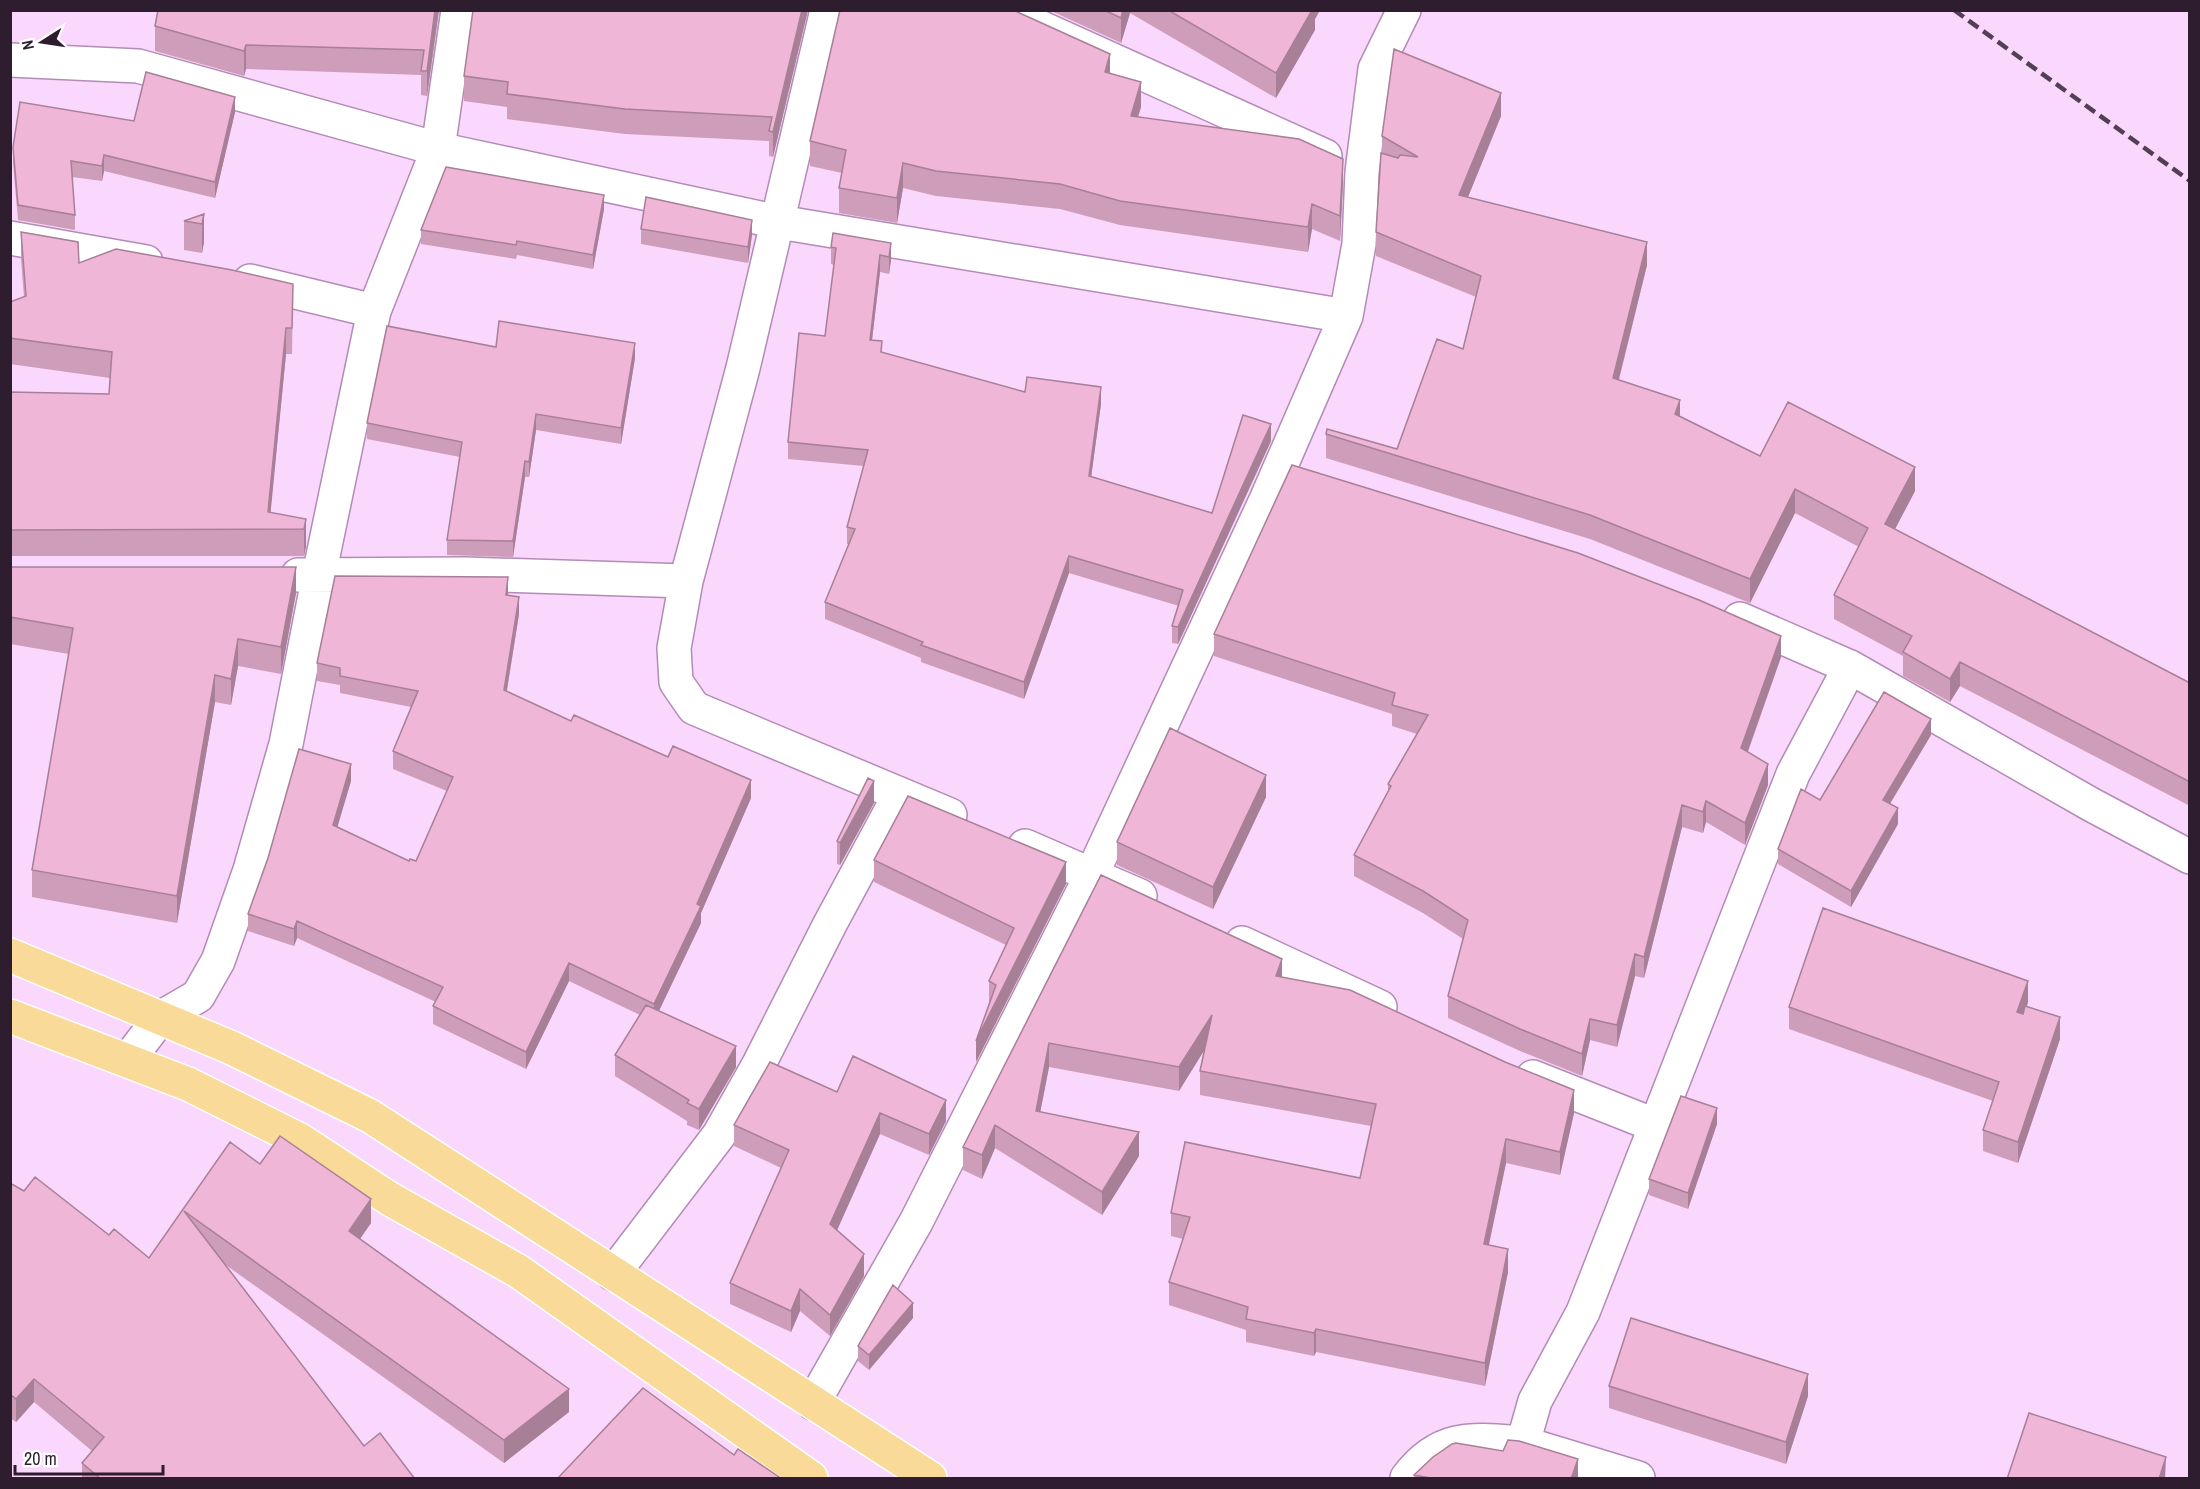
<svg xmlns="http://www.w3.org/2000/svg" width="2200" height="1489" font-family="'Archivo Narrow',sans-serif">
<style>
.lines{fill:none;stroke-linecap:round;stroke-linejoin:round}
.street-casing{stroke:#b38bb7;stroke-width:36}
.primary-casing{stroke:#fff;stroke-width:36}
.street{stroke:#fff;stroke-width:33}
.primary{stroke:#fada98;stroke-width:33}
.rail{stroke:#533f55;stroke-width:4.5;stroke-dasharray:12 6;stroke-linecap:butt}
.wall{fill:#ce9db9}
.shaded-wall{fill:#a77f96}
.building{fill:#efb6d7;stroke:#a77f96;stroke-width:1.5}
</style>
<rect width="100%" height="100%" fill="#fad7fd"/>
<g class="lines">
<g class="street-casing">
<path id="street" d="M 827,10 L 743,368 L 686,581 L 674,648 L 676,682 L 694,708 L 950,815
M 1002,10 L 1325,156
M 10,60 L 138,66 L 438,149 L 779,222 L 1346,316
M 10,238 L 146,262
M 250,281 L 374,311
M 298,575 L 465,574 L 686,581
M 1740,619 L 1850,667
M 1025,846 L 1140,896
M 1242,943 L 1380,1007
M 128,1060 L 160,1018 L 198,996 L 218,961 L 250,870 L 286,744 L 319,575 L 374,311 L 438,149 L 458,10
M 1533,1077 L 1657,1126
M 613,1274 L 719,1135 L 759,1064 L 830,924 L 900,794
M 813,1403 L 916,1222 L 1092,874 L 1266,500 L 1346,316 L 1359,244 L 1362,172 L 1375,69 L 1404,10
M 1536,1447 L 1638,1478
M 1407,1478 C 1440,1434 1473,1439 1523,1443 L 1535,1401 L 1583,1312 L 1793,774 L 1850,667 L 2092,805 L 2190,857"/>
</g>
<g class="primary-casing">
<path id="primary" d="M 10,955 L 232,1048 L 370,1116 L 930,1478
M 10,1016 L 188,1084 L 300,1140 L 390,1199 L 518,1271 L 811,1478"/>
</g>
<use href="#street" class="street"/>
<use href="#primary" class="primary"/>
<path class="rail" d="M 1954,10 L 2190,181"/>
</g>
<path class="wall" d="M 158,10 L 439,10 L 427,96 L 421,95 L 421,75 L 246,69 L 244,76 L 155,51 L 155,26 Z
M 808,10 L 773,157 L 769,156 L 769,141 L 625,134 L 507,119 L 507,107 L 464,101 L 464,76 Z
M 1049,10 L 1320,10 L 1315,19 L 1315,30 L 1276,98 L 1130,13 L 1121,43 Z
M 1110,73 L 1141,107 L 1138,116 L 1343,184 L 1340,241 L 1312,229 L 1308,252 L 1120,225 L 1060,209 L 936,196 L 903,188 L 897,223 L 839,213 L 839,188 L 842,173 L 810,166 L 810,141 Z
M 235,112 L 215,198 L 104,171 L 102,181 L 72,177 L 75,215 L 75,230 L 18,220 L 13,163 L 13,147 L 134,121 Z
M 1501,116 L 1468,197 L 1647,265 L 1619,380 L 1680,416 L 1760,456 L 1915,491 L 1895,529 L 2190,683 L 2190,806 L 1960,686 L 1950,702 L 1903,676 L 1903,656 L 1834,619 L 1834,595 L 1859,547 L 1795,513 L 1750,603 L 1590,539 L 1326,458 L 1326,434 L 1397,449 L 1463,349 L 1476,297 L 1376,256 L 1376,232 L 1382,154 L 1382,136 Z
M 604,209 L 593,269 L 517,255 L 516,259 L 421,244 L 421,230 Z
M 204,214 L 204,242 L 202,253 L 184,250 L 184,221 Z
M 641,229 L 752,235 L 748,263 L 641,244 Z
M 21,232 L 79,263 L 293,284 L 292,354 L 286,354 L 270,513 L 306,519 L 306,546 L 304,556 L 10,556 L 10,392 L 109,394 L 110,378 L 10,364 L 10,302 L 24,297 L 21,259 Z
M 891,243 L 891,260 L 889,274 L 880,272 L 872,340 L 882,353 L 1025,392 L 1101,404 L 1091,477 L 1212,513 L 1271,441 L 1178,644 L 1172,643 L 1172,626 L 1179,606 L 1069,573 L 1024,699 L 921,662 L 921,658 L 825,619 L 825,602 L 849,544 L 847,544 L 847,527 L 864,466 L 788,459 L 788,442 L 825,336 L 834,265 L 831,264 L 831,247 Z
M 496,347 L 635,358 L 621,444 L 536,430 L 529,477 L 525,477 L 513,557 L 447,555 L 447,540 L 460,457 L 367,439 L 367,423 Z
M 10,567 L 296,593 L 281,674 L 238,666 L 231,705 L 215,702 L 177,923 L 32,897 L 32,870 L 69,654 L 10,644 Z
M 508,595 L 519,614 L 507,691 L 571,721 L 751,798 L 701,913 L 701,923 L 659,1011 L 736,1067 L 699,1130 L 687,1125 L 687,1121 L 615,1076 L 615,1055 L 640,1015 L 569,981 L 526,1069 L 433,1024 L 433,1006 L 436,1002 L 297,938 L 294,946 L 248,931 L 248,914 L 351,781 L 337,827 L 409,861 L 416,861 L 447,791 L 393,769 L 393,751 L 411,707 L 340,693 L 340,685 L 317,681 L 317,663 Z
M 1214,634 L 1781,657 L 1748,752 L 1768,785 L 1745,845 L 1706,822 L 1703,833 L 1682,827 L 1644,978 L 1635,976 L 1617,1047 L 1590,1040 L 1582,1076 L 1520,1051 L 1448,1018 L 1448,996 L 1463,939 L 1423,913 L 1354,876 L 1354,855 L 1388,791 L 1388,784 L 1417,734 L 1392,726 L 1392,714 L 1214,656 Z
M 1931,735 L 1890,804 L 1898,824 L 1851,907 L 1778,864 L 1778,849 L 1820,800 Z
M 1266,797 L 1213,909 L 1117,865 L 1117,842 Z
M 874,803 L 840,865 L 837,864 L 837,841 Z
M 874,860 L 1066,884 L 976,1062 L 989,1003 L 989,981 L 1006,945 L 874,882 Z
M 1101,875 L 1282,977 L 1574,1113 L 1560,1175 L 1506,1163 L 1489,1245 L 1508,1272 L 1485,1386 L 1316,1352 L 1314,1356 L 1246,1342 L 1246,1330 L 1169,1305 L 1169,1282 L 1183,1239 L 1171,1236 L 1171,1213 L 1360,1178 L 1371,1126 L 1200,1095 L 1200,1071 L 1204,1049 L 1179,1091 L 1049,1067 L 1040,1112 L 1139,1156 L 1102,1215 L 995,1148 L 982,1179 L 963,1170 L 963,1147 Z
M 2028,1002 L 2027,1006 L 2060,1039 L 2018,1163 L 1983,1151 L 1983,1130 L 1993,1101 L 1789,1029 L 1789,1007 Z
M 837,1092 L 946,1121 L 929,1155 L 880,1134 L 837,1230 L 864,1276 L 830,1336 L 800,1311 L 791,1332 L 730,1304 L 730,1283 L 781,1168 L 734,1146 L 734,1125 Z
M 1717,1124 L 1688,1209 L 1649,1195 L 1649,1179 Z
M 230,1142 L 260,1164 L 371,1223 L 359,1239 L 569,1412 L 504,1463 L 223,1263 L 364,1446 L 415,1479 L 82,1479 L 82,1463 L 92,1451 L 34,1402 L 16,1422 L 10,1418 L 10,1183 L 24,1191 L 109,1235 L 149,1258 Z
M 913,1318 L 869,1370 L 858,1361 L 858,1346 Z
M 1609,1386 L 1808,1396 L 1786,1464 L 1609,1408 Z
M 1503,1451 L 1578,1479 L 1414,1479 L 1414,1475 Z"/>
<path class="shaded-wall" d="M 435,10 L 439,10 L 427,96 L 427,71 Z
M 802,10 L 808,10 L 773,157 L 773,132 Z
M 1123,10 L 1130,10 L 1130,13 L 1121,43 L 1121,18 Z
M 1311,10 L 1320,10 L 1315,19 L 1315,30 L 1276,98 L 1276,73 Z
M 246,45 L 246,69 L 244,76 L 244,51 Z
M 1110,54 L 1110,79 L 1105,72 Z
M 1141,82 L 1141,107 L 1131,140 L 1131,116 Z
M 1501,93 L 1501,116 L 1459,219 L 1459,195 Z
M 235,97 L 235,112 L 215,198 L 215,182 Z
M 104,155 L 104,171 L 102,181 L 102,166 Z
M 1343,159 L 1343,184 L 1340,241 L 1340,216 Z
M 903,163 L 903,188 L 897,223 L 897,198 Z
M 604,195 L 604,209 L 593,269 L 593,255 Z
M 1312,204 L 1312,229 L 1308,252 L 1308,227 Z
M 204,214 L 204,242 L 202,253 L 202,224 Z
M 752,220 L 752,235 L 748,263 L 748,247 Z
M 1647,242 L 1647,265 L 1613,402 L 1613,378 Z
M 891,243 L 891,260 L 889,274 L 889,257 Z
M 880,255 L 880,272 L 870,357 L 870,340 Z
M 286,328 L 286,354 L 269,529 L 268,512 Z
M 635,343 L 635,358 L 621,444 L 621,428 Z
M 1101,387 L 1101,404 L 1089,493 L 1089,476 Z
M 1680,400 L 1680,424 L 1675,414 Z
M 536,414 L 536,430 L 529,477 L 529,462 Z
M 1271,424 L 1271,441 L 1178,644 L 1178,627 Z
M 525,461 L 525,477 L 513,557 L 513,541 Z
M 1915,467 L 1915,491 L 1885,548 L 1885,524 Z
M 1795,489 L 1795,513 L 1750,603 L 1750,579 Z
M 306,519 L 306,546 L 304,556 L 304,529 Z
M 1069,556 L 1069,573 L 1024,699 L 1024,682 Z
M 296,567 L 296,593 L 281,674 L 281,647 Z
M 508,577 L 508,594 L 506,612 L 506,595 Z
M 519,597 L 519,614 L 504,707 L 504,690 Z
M 1781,636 L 1781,657 L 1741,770 L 1741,748 Z
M 238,639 L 238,666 L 231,705 L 231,679 Z
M 1960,662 L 1960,686 L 1950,702 L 1950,679 Z
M 215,675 L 215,702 L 177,923 L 177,896 Z
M 1931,719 L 1931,735 L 1883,815 L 1883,800 Z
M 351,764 L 351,781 L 333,842 L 333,825 Z
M 1768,764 L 1768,785 L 1745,845 L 1745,823 Z
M 1266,775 L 1266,797 L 1213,909 L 1213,887 Z
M 751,780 L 751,798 L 701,913 L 701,923 L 654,1021 L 654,1004 Z
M 874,781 L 874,803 L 840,865 L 840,843 Z
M 1706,801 L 1706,822 L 1703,833 L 1703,812 Z
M 1682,805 L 1682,827 L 1644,978 L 1644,957 Z
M 1898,808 L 1898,824 L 1851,907 L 1851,891 Z
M 1066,862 L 1066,884 L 976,1062 L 976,1041 Z
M 297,921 L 297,938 L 294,946 L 294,929 Z
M 1635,954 L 1635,976 L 1617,1047 L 1617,1025 Z
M 1282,959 L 1282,982 L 1276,976 Z
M 569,963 L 569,981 L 526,1069 L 526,1052 Z
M 2028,981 L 2028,1002 L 2017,1033 L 2017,1012 Z
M 1212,1015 L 1212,1038 L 1179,1091 L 1179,1067 Z
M 2060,1017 L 2060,1039 L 2018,1163 L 2018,1142 Z
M 1590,1019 L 1590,1040 L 1582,1076 L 1582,1054 Z
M 1049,1043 L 1049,1067 L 1036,1134 L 1036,1111 Z
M 736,1046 L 736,1067 L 699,1130 L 699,1109 Z
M 1574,1090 L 1574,1113 L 1560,1175 L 1560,1152 Z
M 946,1100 L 946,1121 L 929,1155 L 929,1134 Z
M 1717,1108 L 1717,1124 L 1688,1209 L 1688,1193 Z
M 880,1113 L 880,1134 L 830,1246 L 830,1224 Z
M 995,1125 L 995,1148 L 982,1179 L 982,1155 Z
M 1139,1132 L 1139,1156 L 1102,1215 L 1102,1192 Z
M 1506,1139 L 1506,1163 L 1484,1267 L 1484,1244 Z
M 371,1199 L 371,1223 L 349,1255 L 349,1231 Z
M 1508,1249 L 1508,1272 L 1485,1386 L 1485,1363 Z
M 864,1254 L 864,1276 L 830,1336 L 830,1315 Z
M 800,1289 L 800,1311 L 791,1332 L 791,1311 Z
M 913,1303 L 913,1318 L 869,1370 L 869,1355 Z
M 1316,1329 L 1316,1352 L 1314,1356 L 1314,1333 Z
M 1808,1374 L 1808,1396 L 1786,1464 L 1786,1442 Z
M 34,1379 L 34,1402 L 16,1422 L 16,1399 Z
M 569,1389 L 569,1412 L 504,1463 L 504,1440 Z
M 2166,1457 L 2165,1479 L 2159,1479 Z
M 1578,1459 L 1578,1479 L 1571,1479 Z"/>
<path class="building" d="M 158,10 L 435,10 L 427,71 L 421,71 L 424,50 L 246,45 L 244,51 L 155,26 Z
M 473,10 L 802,10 L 773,132 L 769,131 L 772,117 L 625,109 L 507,94 L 508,82 L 464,76 Z
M 840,10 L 1013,10 L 1110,54 L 1105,72 L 1141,82 L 1131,116 L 1299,139 L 1343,159 L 1340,216 L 1312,204 L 1308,227 L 1120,201 L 1060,184 L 936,171 L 903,163 L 897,198 L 839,188 L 846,150 L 810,141 Z
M 1104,10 L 1123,10 L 1121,18 Z
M 1168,10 L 1312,10 L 1276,73 Z
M 1394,49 L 1501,93 L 1459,195 L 1647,242 L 1613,378 L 1680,400 L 1675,414 L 1760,456 L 1788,402 L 1915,467 L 1885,524 L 2190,683 L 2190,782 L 1960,662 L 1950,679 L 1903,652 L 1912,636 L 1834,595 L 1868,528 L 1795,489 L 1750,579 L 1590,515 L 1326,434 L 1327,429 L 1397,449 L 1437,339 L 1463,349 L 1481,276 L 1376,232 L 1381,153 L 1398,158 L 1400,155 L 1418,157 L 1382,136 Z
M 146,72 L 235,97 L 215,182 L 104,155 L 102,166 L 71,161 L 75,215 L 18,205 L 13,147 L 20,102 L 134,121 Z
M 446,167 L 604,195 L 593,255 L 517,241 L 516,245 L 421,230 Z
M 646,197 L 752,220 L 748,247 L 641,229 Z
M 204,214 L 202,224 L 184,221 Z
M 21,232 L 78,242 L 79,263 L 116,249 L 232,270 L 293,284 L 292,328 L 286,328 L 268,512 L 306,519 L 304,529 L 10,530 L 10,392 L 109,394 L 112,352 L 10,338 L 10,302 L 26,296 Z
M 833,233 L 891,243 L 889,257 L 880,255 L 870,340 L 882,341 L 881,352 L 1025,392 L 1027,377 L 1101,387 L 1089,476 L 1212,513 L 1243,415 L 1271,424 L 1178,627 L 1172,626 L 1183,590 L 1069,556 L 1024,682 L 921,645 L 923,642 L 825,602 L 855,529 L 847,527 L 868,450 L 788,442 L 799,333 L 825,336 L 836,248 L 831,247 Z
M 499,321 L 635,343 L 621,428 L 536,414 L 529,462 L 525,461 L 513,541 L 447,540 L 462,442 L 367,423 L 387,326 L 496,347 Z
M 1292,465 L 1578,553 L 1699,600 L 1781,636 L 1741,748 L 1768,764 L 1745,823 L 1706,801 L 1703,812 L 1682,805 L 1644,957 L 1635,954 L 1617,1025 L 1590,1019 L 1582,1054 L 1520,1029 L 1448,996 L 1468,920 L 1423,891 L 1354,855 L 1391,786 L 1388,784 L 1428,715 L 1392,705 L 1395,693 L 1214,634 Z
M 10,567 L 296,567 L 281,647 L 238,639 L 231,679 L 215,675 L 177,896 L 32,870 L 73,628 L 10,617 Z
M 335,576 L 508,577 L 506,595 L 519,597 L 504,690 L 571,721 L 574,715 L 668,757 L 673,746 L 751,780 L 697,904 L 701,906 L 654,1004 L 569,963 L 526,1052 L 433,1006 L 443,987 L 297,921 L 294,929 L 248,914 L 268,858 L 299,749 L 351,764 L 333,825 L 409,861 L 410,859 L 416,861 L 453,777 L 393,751 L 418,691 L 340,676 L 340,668 L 317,663 Z
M 1884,692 L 1931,719 L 1883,800 L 1898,808 L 1851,891 L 1778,849 L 1801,789 L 1820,800 Z
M 1170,728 L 1266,775 L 1213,887 L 1117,842 Z
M 868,778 L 874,781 L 840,843 L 837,841 Z
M 908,796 L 1066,862 L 976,1041 L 996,985 L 989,981 L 1014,928 L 874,860 Z
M 1101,875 L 1282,959 L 1276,976 L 1350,990 L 1505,1062 L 1574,1090 L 1560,1152 L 1506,1139 L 1484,1244 L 1508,1249 L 1485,1363 L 1316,1329 L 1314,1333 L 1246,1319 L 1248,1307 L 1169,1282 L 1190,1217 L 1171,1213 L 1185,1142 L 1360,1178 L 1376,1104 L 1200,1071 L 1212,1015 L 1179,1067 L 1049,1043 L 1036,1111 L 1139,1132 L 1102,1192 L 995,1125 L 982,1155 L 963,1147 Z
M 1823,908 L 2028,981 L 2017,1012 L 2023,1014 L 2025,1006 L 2060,1017 L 2018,1142 L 1983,1130 L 1999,1082 L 1789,1007 Z
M 646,1005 L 736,1046 L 699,1109 L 687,1103 L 689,1100 L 615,1055 Z
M 853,1056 L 946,1100 L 929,1134 L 880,1113 L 830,1224 L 864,1254 L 830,1315 L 800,1289 L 791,1311 L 730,1283 L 789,1150 L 734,1125 L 770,1062 L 837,1092 Z
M 1681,1096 L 1717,1108 L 1688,1193 L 1649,1179 Z
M 280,1136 L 371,1199 L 349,1231 L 569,1389 L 504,1440 L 184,1211 L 364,1446 L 380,1433 L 415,1479 L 101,1479 L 82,1463 L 104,1437 L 34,1379 L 16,1399 L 10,1394 L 10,1183 L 24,1191 L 35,1177 L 109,1235 L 114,1229 L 149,1258 L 230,1142 L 260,1164 Z
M 893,1285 L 913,1303 L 869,1355 L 858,1346 Z
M 1631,1318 L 1808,1374 L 1786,1442 L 1609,1386 Z
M 643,1388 L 734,1455 L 738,1449 L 782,1479 L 557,1479 Z
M 2029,1413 L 2166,1457 L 2159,1479 L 2007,1479 Z
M 1508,1440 L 1519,1441 L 1578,1459 L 1571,1479 L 1436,1479 L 1414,1475 L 1433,1457 L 1452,1444 L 1456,1443 L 1503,1451 Z"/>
<rect width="2200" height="1489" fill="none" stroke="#2d1d2f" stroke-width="24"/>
<g transform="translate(42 42) rotate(258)" stroke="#ffffff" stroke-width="4.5" paint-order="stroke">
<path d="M0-4.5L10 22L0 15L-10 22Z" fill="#2d1d2f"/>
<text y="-9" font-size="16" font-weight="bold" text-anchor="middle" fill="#2d1d2f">N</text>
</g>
<path d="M15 1465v9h148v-9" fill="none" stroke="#2d1d2f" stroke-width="3"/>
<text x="24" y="1465" font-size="18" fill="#2d1d2f" stroke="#ffffff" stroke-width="4.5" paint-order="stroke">20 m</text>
</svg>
